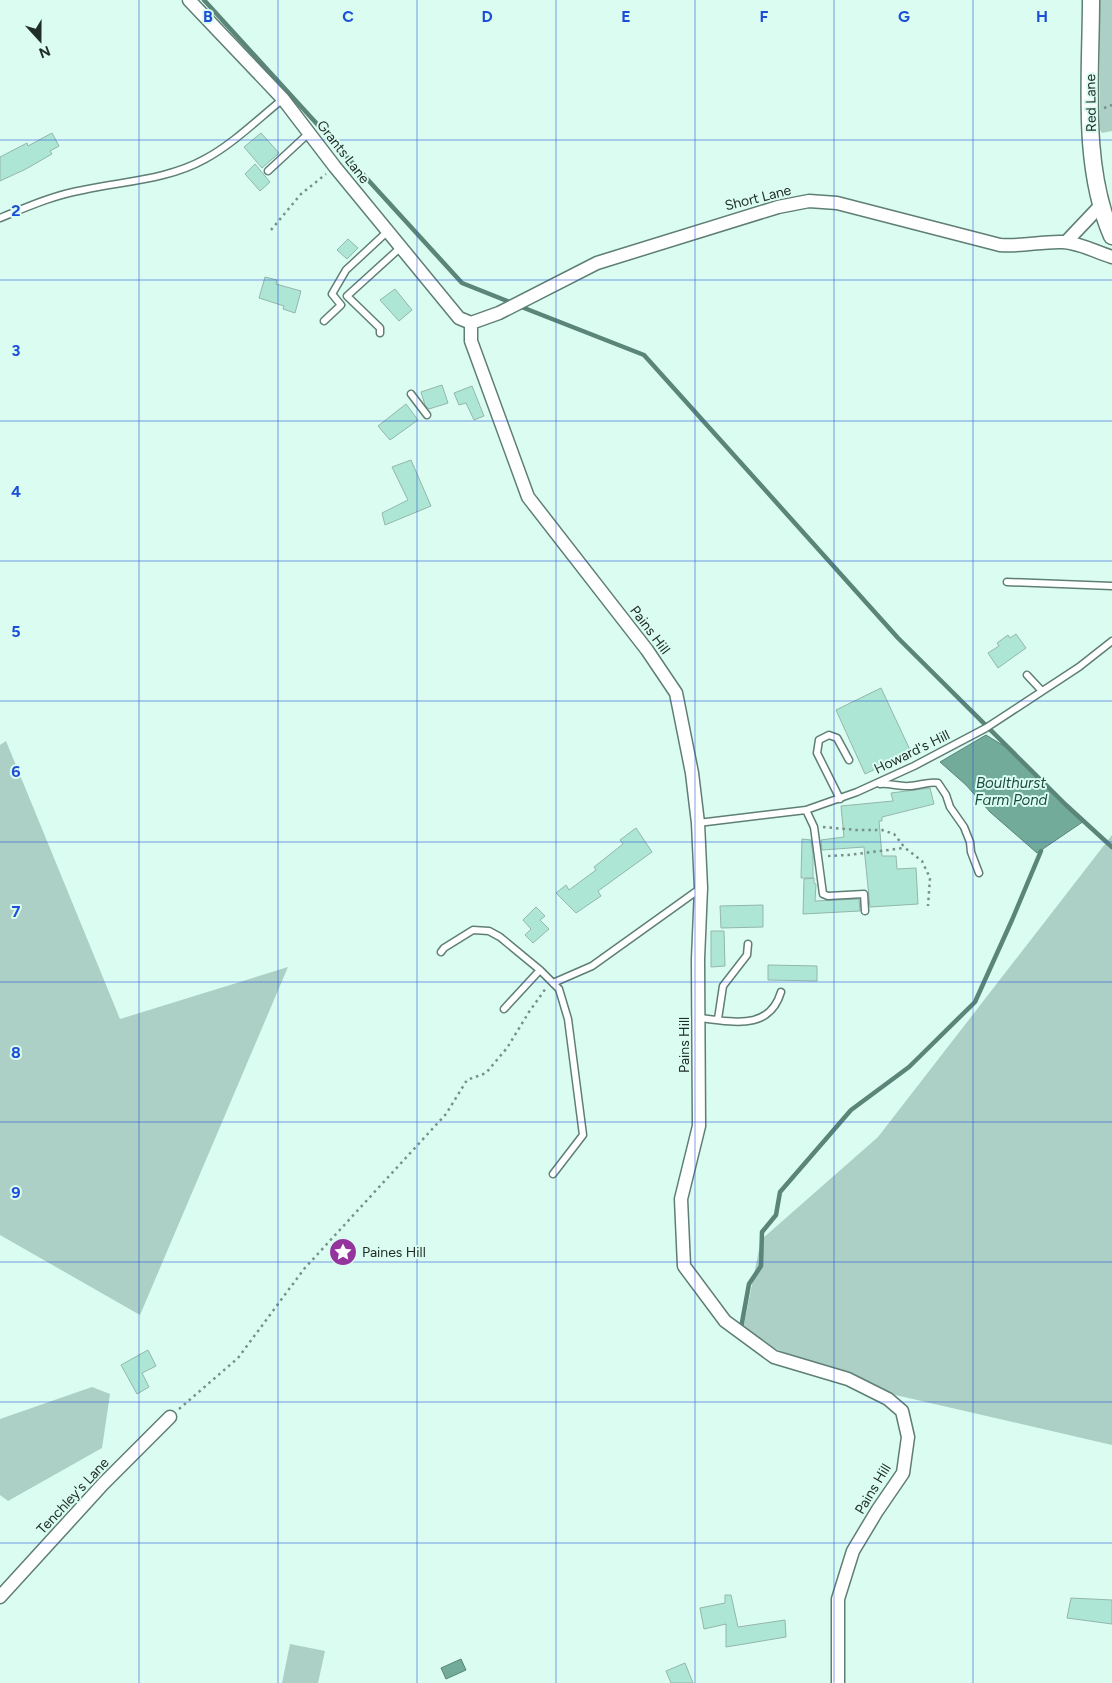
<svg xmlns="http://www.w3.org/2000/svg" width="1112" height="1683" font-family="Figtree,sans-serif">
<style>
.green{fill:#acd0c5}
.water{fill:#73ab9a;stroke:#5a8578}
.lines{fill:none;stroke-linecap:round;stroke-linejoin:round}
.stream{stroke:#5a8578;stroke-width:4.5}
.building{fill:#ade6d5;stroke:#94b6ab}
.service-casing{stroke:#5f7e75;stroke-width:9}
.minor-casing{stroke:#5f7e75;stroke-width:15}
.tertiary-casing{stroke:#5f7e75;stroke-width:19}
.path{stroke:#799089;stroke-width:2.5;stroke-dasharray:2.5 4;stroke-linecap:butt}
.service{stroke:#fff;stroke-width:6}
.minor{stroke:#fff;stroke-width:12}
.tertiary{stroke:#fff;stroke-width:16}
.grid{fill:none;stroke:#1d4ed8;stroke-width:1;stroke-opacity:0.55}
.labels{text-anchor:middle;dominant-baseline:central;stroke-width:4;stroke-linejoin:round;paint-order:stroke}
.street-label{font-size:14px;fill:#202d29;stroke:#dafcf1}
.poi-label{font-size:14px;fill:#202d29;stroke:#dafcf1;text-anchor:start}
.water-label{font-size:15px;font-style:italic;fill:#1c4c40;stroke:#dafcf1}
.grid-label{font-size:16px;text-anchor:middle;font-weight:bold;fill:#1d4ed8;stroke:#dafcf1;stroke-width:4;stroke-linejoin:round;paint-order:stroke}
</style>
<rect width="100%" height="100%" fill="#dafcf1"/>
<path class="green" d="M 1099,0 L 1112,0 L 1112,131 L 1102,133 L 1100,130 Z
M 6,741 L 120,1019 L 288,967 L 140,1315 L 0,1235 L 0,745 Z
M 1112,835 L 1112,1445 L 865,1388 L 742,1334 L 761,1240 L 878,1137 Z
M 92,1387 L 110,1394 L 102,1448 L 8,1501 L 0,1495 L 0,1419 Z
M 290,1644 L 325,1651 L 318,1683 L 282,1683 Z"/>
<path class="water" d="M 986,735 L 1009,749 L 1066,805 L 1084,821 L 1037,853 L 990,812 L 966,785 L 940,762 Z
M 461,1659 L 466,1670 L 446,1679 L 441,1668 Z"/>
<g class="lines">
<path class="stream" d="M 204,0 L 462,283 L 512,303
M 519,306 L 644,355 L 898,638 L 1066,805 L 1112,847
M 741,1328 L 749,1284 L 761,1266 L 762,1232 L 776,1215 L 780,1192 L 851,1110 L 909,1067 L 975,1002 L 1012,920 L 1041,851"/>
</g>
<path class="building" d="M 52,133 L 59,146 L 50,151 L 52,154 L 26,169 L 0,181 L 0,157 L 27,143 L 28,146 Z
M 261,133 L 279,153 L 262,168 L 244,147 Z
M 255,164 L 270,182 L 260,191 L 245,174 Z
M 348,239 L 358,248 L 347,259 L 337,250 Z
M 265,277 L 277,280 L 276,284 L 301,291 L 295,313 L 283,309 L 284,306 L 259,298 Z
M 395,289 L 412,310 L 399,321 L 380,300 Z
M 442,385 L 448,403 L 429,409 L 425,405 L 421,392 Z
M 472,386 L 484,416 L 474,420 L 466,403 L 459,405 L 454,393 Z
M 406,404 L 418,420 L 390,440 L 378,426 Z
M 411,460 L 431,506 L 385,525 L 382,513 L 408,500 L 392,467 Z
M 1016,634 L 1026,648 L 998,668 L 988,653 L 999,646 L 997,643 L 1008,635 L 1010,638 Z
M 881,688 L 911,752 L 865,774 L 836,710 Z
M 930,788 L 934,804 L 882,817 L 882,821 L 879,821 L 882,856 L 896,856 L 897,869 L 916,868 L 918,904 L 870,907 L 864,847 L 822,850 L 821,840 L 844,837 L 841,806 L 893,801 L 891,793 Z
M 636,828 L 652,852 L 598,891 L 601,896 L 576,913 L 556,893 L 566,885 L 569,890 L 596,870 L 594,867 L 623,844 L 620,840 Z
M 802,839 L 811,840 L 813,855 L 813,878 L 801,878 Z
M 814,878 L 814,883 L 816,884 L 815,901 L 859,899 L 860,911 L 803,914 L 804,879 Z
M 763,905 L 763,927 L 721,928 L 720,906 Z
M 536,907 L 545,916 L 540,920 L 549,929 L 533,943 L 525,935 L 531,929 L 523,920 Z
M 711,931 L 724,931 L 725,966 L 711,967 Z
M 768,965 L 817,966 L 817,981 L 768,980 Z
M 148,1350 L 156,1366 L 142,1373 L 149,1387 L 137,1394 L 121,1365 Z
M 725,1595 L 731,1595 L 738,1627 L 785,1620 L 786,1637 L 726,1647 L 726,1624 L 704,1629 L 700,1608 L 725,1603 Z
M 1071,1598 L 1112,1600 L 1112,1624 L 1067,1618 Z
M 685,1663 L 693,1683 L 671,1683 L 666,1671 Z"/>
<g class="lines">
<g class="service-casing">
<path id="service" d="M 268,171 L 309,133
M 0,218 C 27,207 54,195 83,190 C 124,181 167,180 205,159 C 233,144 258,119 283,99
M 324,321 L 341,305 L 332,294 L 346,270 L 388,231
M 380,333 L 380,328 L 347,296 L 401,247
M 411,394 L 427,415
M 1007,582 L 1112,586
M 1027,675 L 1041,690
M 880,784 C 890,783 900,787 909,786 C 919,786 928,781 938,783 L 946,795 L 950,807 L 964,827 L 970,842 L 971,852 L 979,873
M 840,799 L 817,753 L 819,740 L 829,735 L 837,738 L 849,760
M 806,810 L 814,827 L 823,894 L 828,896 L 864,894 L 865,911
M 698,823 L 806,810 L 857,792 L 914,766 L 986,728 L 1079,667 L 1112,641
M 441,952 L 444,948 L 473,930 L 489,931 L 500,937 L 540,970 L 559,989 L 568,1019 L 583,1135 L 553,1174
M 553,983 L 592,966 L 701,888
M 504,1009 L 540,970
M 699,1018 C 731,1021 769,1032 781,992
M 718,1019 L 723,986 L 747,955 L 748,944"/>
</g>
<g class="minor-casing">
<path id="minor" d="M 189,0 L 283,99 L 335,167 L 459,318 L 471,323
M 1066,242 L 1101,205
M 471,323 L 471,341 L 528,497 L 647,650 L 676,693 L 692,773 L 698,823 L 701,888 L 698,959 L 699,1126 L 681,1199 L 684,1266 L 725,1321 L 774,1357 L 848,1379 L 888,1399 L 902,1411 L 908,1437 L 903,1473 L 877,1511 L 853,1551 L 838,1599 L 838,1683
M 471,323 L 499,313 L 597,263 L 778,207 L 809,201 L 837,203 L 1000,245 C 1021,247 1042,241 1063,242 C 1080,243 1096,252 1112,257
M 0,1597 L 103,1484 L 170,1417"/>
</g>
<g class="tertiary-casing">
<path id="tertiary" d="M 1091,0 C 1091,77 1081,165 1112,236"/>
</g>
<path class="path" d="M 1104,108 L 1112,105
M 271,230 L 301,194 L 326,174
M 823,827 L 856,830 L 882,830 L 894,834 L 905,848 L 922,861 L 930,878 L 928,906
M 828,856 L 848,855 L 904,848
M 179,1409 L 238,1358 L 304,1269 L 446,1114 L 467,1080 L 486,1073 L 507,1048 L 529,1012 L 546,988"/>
<use href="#service" class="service"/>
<use href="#minor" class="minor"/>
<use href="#tertiary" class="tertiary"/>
</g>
<path class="grid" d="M 139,0 L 139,1683M 278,0 L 278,1683M 417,0 L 417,1683M 556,0 L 556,1683M 695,0 L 695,1683M 834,0 L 834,1683M 973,0 L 973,1683M 0,140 L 1112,140M 0,280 L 1112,280M 0,421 L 1112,421M 0,561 L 1112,561M 0,701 L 1112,701M 0,842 L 1112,842M 0,982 L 1112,982M 0,1122 L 1112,1122M 0,1262 L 1112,1262M 0,1402 L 1112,1402M 0,1543 L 1112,1543"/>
<defs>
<g id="sight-disc" transform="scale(1.4375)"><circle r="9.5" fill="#94349d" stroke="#dafcf1"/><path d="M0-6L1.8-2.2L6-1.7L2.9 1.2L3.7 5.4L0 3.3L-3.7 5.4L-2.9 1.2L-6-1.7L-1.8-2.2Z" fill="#fff"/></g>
</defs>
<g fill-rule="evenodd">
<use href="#sight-disc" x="343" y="1252"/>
</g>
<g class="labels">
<g class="street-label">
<text transform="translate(1091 103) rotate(-91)">Red Lane</text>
<text transform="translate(343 152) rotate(52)">Grants Lane</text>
<text transform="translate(758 198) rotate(-14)">Short Lane</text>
<text transform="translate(650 630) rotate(53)">Pains Hill</text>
<text transform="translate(912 752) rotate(-26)">Howard's Hill</text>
<text transform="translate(684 1045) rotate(-90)">Pains Hill</text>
<text transform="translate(873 1489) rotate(-59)">Pains Hill</text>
<text transform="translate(73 1496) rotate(-47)">Tenchley's Lane</text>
</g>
<g class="poi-label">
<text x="362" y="1252">Paines Hill</text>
</g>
<g class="water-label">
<text x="1011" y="783">Boulthurst<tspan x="1011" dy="17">Farm Pond</tspan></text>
</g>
</g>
<g class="grid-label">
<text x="208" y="22">B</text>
<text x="348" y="22">C</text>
<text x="487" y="22">D</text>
<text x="626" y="22">E</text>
<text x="764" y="22">F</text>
<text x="904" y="22">G</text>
<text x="1042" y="22">H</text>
<text x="16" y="216">2</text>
<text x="16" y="356">3</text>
<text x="16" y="497">4</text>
<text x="16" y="637">5</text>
<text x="16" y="777">6</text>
<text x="16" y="917">7</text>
<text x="16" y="1058">8</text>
<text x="16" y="1198">9</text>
</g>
<g transform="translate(40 40) rotate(159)" stroke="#dafcf1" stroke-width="4" paint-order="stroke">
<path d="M0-4L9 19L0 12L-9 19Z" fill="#202d29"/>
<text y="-8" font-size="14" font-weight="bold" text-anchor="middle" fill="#202d29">N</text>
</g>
</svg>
